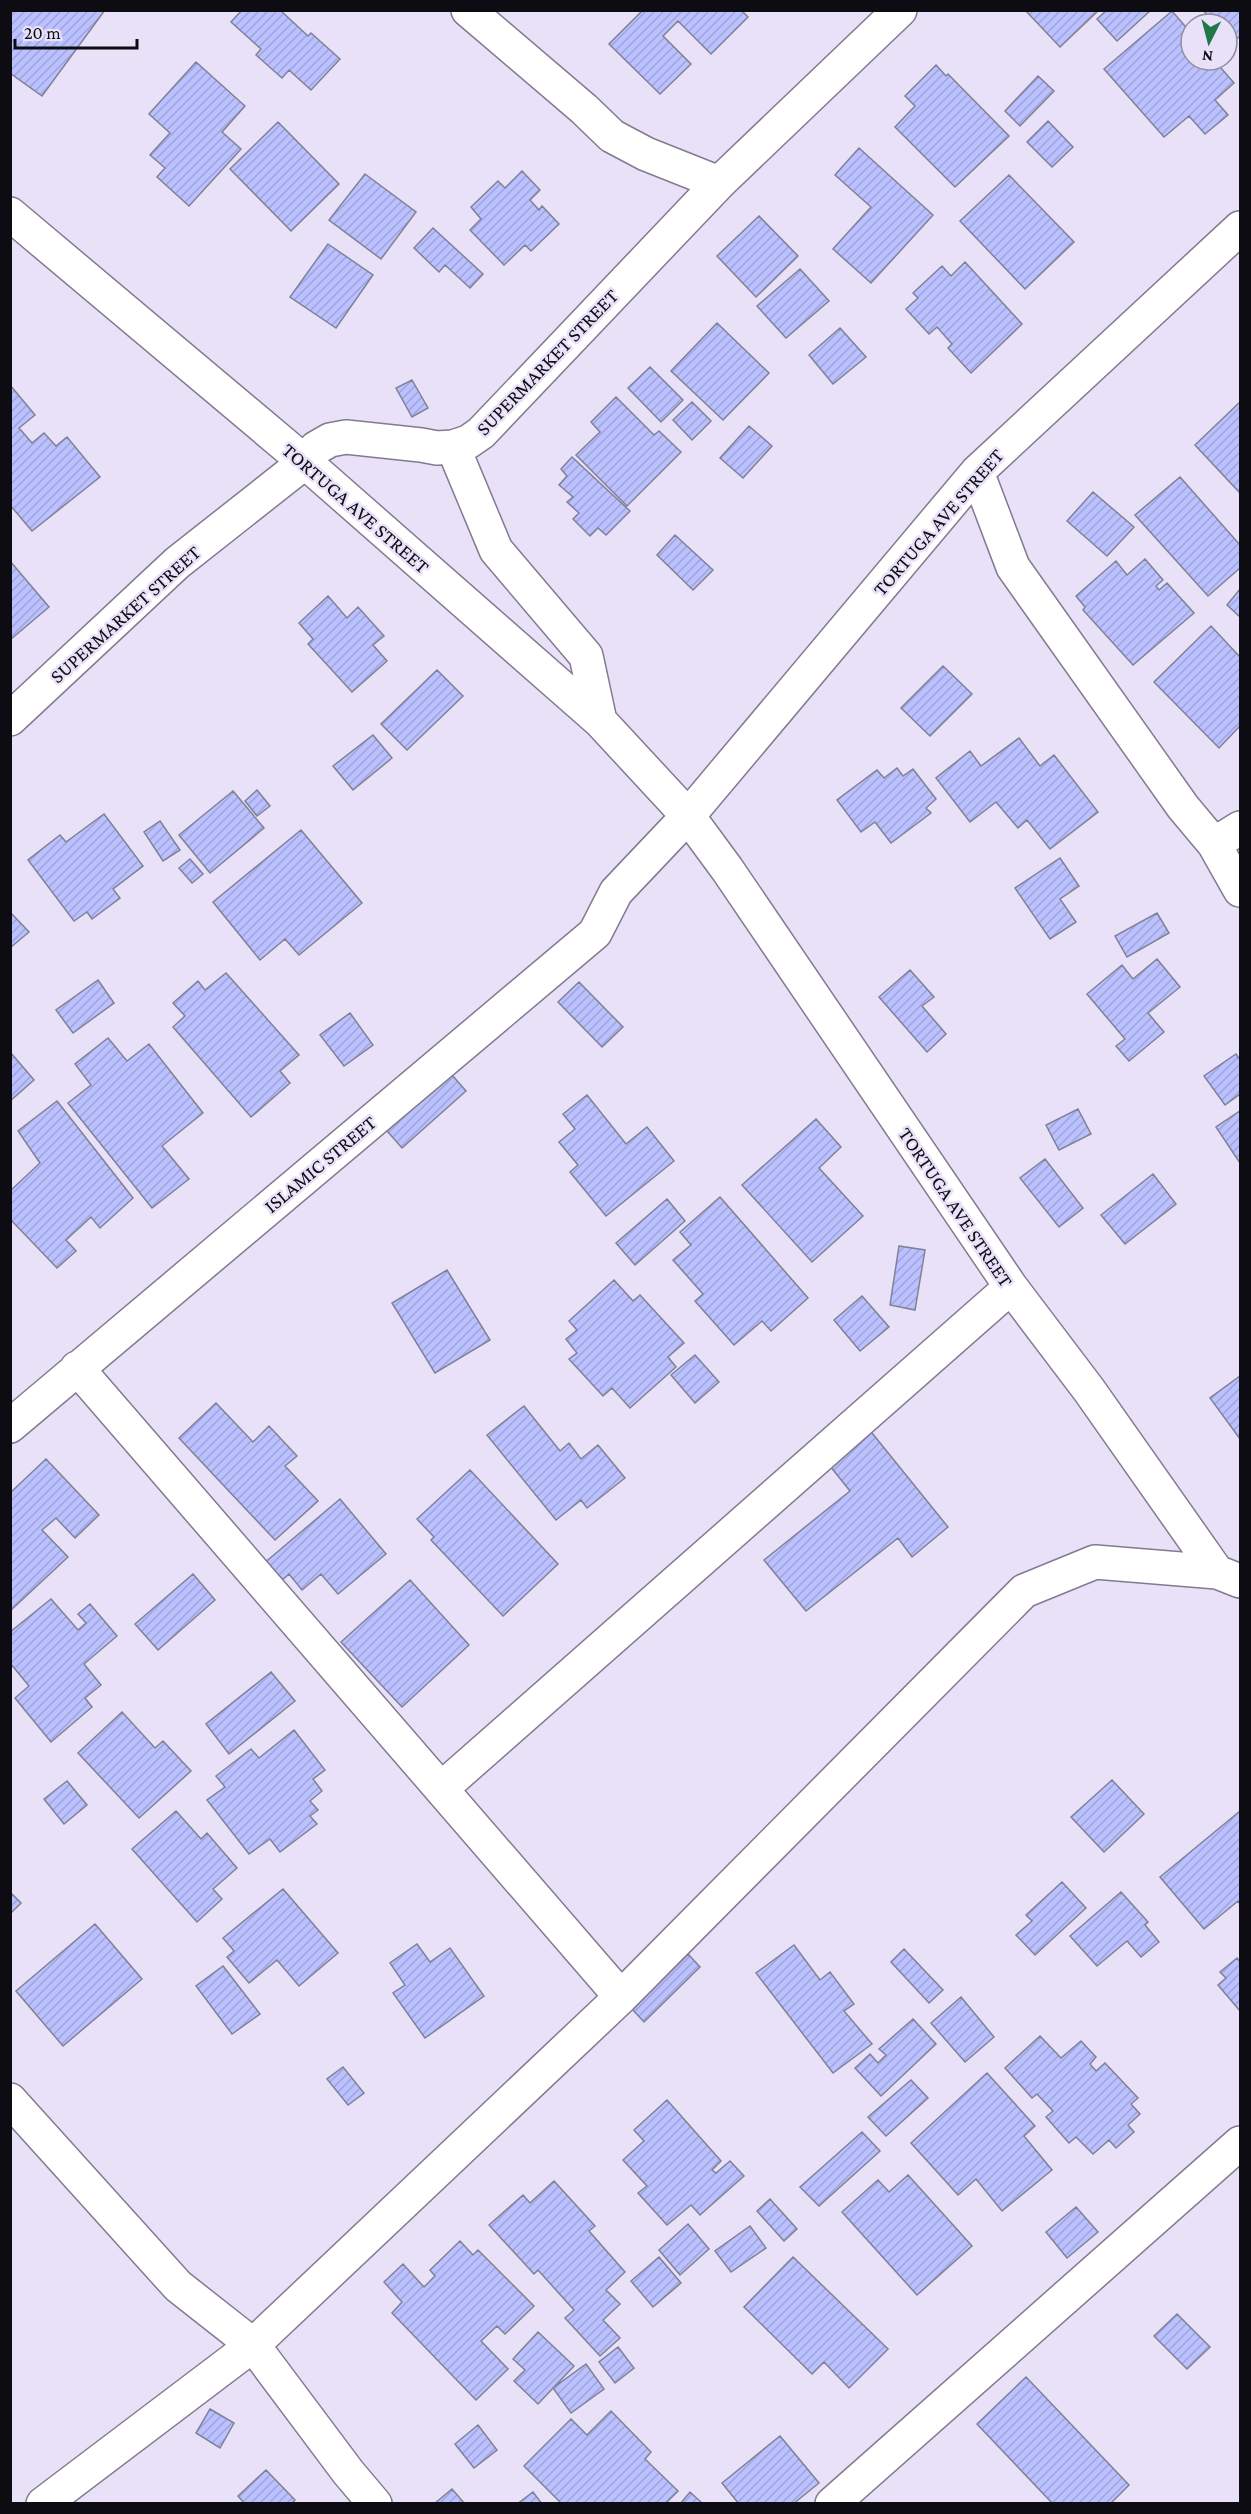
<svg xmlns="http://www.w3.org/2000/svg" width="1251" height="2514" font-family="'Crimson Pro',serif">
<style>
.building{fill:url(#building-hatch);stroke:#7f8196;stroke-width:1.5}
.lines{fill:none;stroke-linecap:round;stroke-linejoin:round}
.minor-casing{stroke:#827b8f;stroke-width:36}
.minor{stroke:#fff;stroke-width:33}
.labels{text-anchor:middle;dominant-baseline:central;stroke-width:5;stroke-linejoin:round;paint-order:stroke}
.street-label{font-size:20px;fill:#0e0c13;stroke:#e8e1f8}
</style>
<defs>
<pattern id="building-hatch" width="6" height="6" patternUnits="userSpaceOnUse" patternTransform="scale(1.5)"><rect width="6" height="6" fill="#bbc0ff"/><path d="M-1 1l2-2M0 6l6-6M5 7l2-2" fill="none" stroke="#a0a4da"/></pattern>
</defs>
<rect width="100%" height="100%" fill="#e8e1f8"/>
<path class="building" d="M 10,10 L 105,10 L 42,96 L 10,73 Z
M 242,10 L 280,10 L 308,36 L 311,33 L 340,59 L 311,90 L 289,70 L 282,78 L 256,55 L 261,49 L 231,22 Z
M 643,10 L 741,10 L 748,17 L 711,54 L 678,21 L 663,36 L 691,64 L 660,94 L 609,44 Z
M 1025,10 L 1099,10 L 1060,47 Z
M 1107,10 L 1151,10 L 1117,41 L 1097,19 Z
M 1203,10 L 1240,10 L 1240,36 L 1231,44 L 1227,38 L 1227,24 L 1215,24 Z
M 1172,11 L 1191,33 L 1191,60 L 1214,60 L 1234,83 L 1215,100 L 1228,115 L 1205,134 L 1189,116 L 1164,137 L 1104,69 Z
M 196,62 L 245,106 L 222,132 L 241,149 L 189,206 L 157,177 L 165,168 L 150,155 L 170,133 L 149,114 Z
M 936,65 L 946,76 L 948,74 L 1009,136 L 955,187 L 895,127 L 915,106 L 905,96 Z
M 1038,76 L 1054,91 L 1020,126 L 1005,111 Z
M 1048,121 L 1073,147 L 1052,167 L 1027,142 Z
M 278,122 L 339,184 L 291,231 L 230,169 Z
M 859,148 L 933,215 L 871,283 L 833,249 L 871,207 L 835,175 Z
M 522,171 L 540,190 L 530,200 L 539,210 L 542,206 L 559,224 L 531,251 L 525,245 L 504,265 L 470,230 L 481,219 L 471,207 L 498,181 L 505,188 Z
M 365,174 L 416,212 L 381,259 L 329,220 Z
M 1009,175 L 1074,242 L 1025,289 L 960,221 Z
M 759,216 L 798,256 L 756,297 L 717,256 Z
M 433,228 L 483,274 L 470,288 L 445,265 L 439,272 L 414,248 Z
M 328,244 L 373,275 L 336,328 L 290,297 Z
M 965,262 L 1022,324 L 971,373 L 948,348 L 952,344 L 937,327 L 929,334 L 906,309 L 918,298 L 913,293 L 942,266 L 951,276 Z
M 800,269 L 829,301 L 786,338 L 757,306 Z
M 717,323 L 769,373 L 723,420 L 671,371 Z
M 840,328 L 866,357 L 833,384 L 809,355 Z
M 650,367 L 683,400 L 661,422 L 628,388 Z
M 412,380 L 428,408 L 412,417 L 396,388 Z
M 10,385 L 35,415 L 19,428 L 32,443 L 44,433 L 56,446 L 67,437 L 100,477 L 32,531 L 10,505 Z
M 616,397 L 654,435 L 659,431 L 681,452 L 627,506 L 576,455 L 600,432 L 591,422 Z
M 692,402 L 711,421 L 692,440 L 673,420 Z
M 1240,402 L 1240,493 L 1195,445 Z
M 749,426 L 772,446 L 743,478 L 720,458 Z
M 572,457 L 630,511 L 606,535 L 598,528 L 590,536 L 573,519 L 579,513 L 567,502 L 573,497 L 559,485 L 567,476 L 561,469 Z
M 1180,477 L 1240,545 L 1240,568 L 1208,596 L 1135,515 Z
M 1093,492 L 1134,527 L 1107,556 L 1067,521 Z
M 675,535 L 713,570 L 693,590 L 657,555 Z
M 1145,559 L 1163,580 L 1156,586 L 1159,590 L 1167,583 L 1194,613 L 1133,665 L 1083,610 L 1085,607 L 1076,596 L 1116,561 L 1127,575 Z
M 10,561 L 49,607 L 10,640 Z
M 1240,589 L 1240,617 L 1227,605 Z
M 328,596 L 347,618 L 358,607 L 384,636 L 373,645 L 387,661 L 352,692 L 308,644 L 313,639 L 299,623 Z
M 1211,626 L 1240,657 L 1240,726 L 1219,748 L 1154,682 Z
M 943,666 L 972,694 L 930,736 L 901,708 Z
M 437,670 L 463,696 L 407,750 L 381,724 Z
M 373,735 L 392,758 L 353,790 L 333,766 Z
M 1019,738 L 1040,766 L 1054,755 L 1098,812 L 1050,849 L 1027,820 L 1018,828 L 996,802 L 970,822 L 936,778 L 970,751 L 981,766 Z
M 897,768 L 903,776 L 913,769 L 936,799 L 926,808 L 931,813 L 891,843 L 875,822 L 861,832 L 837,800 L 877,770 L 884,778 Z
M 257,790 L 270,806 L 257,816 L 245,801 Z
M 233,791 L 264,828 L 210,873 L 179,835 Z
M 104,814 L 143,866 L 113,889 L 120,898 L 92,919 L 87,912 L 74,921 L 28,860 L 60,835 L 66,842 Z
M 160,821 L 180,850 L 163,861 L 144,832 Z
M 301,830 L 362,903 L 299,955 L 285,939 L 260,960 L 213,902 Z
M 1060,858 L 1079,886 L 1060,899 L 1076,922 L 1050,939 L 1015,888 Z
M 190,859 L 203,874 L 192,883 L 179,868 Z
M 10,912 L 29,932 L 10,948 Z
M 1157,913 L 1169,933 L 1127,957 L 1115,936 Z
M 1157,959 L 1180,987 L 1148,1013 L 1164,1032 L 1129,1061 L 1116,1046 L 1125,1039 L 1087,994 L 1122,965 L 1133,979 Z
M 910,970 L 934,997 L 922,1006 L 946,1034 L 927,1052 L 879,997 Z
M 226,973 L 299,1055 L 280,1071 L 290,1083 L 251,1117 L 173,1027 L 185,1016 L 173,1003 L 198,981 L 205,990 Z
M 98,980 L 114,1003 L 73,1033 L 56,1010 Z
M 579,982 L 623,1027 L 602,1047 L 558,1002 Z
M 350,1013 L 373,1045 L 344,1066 L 320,1035 Z
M 108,1038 L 127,1061 L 149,1044 L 203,1113 L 162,1146 L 189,1179 L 152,1208 L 68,1103 L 91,1085 L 75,1064 Z
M 11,1053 L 34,1080 L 10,1101 L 10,1053 Z
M 1236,1054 L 1240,1060 L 1240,1094 L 1225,1105 L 1204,1076 Z
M 445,1067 L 466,1091 L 402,1148 L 381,1124 Z
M 587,1095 L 626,1144 L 647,1127 L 674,1161 L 606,1216 L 570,1172 L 578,1165 L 559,1142 L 575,1129 L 563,1114 Z
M 57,1101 L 133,1198 L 100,1228 L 91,1217 L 66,1240 L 76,1251 L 57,1268 L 10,1219 L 10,1191 L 40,1163 L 18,1131 Z
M 1078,1109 L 1091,1134 L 1059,1150 L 1046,1125 Z
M 1240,1111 L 1240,1163 L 1216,1127 Z
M 816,1119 L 841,1147 L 819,1168 L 863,1216 L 812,1262 L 742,1185 Z
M 1045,1159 L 1083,1208 L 1059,1227 L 1020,1178 Z
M 1153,1174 L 1176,1204 L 1125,1244 L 1101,1215 Z
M 720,1197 L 808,1298 L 771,1331 L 762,1321 L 734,1345 L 695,1301 L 703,1294 L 673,1260 L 691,1245 L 680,1232 Z
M 667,1199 L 685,1221 L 635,1265 L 616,1243 Z
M 899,1246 L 925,1250 L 915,1310 L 890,1305 Z
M 447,1270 L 490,1340 L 435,1373 L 392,1303 Z
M 614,1280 L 633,1301 L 640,1295 L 684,1343 L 668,1357 L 676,1367 L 630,1408 L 612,1388 L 603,1396 L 569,1359 L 577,1353 L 566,1339 L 577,1330 L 569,1321 Z
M 862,1296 L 889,1327 L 860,1351 L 834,1320 Z
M 695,1355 L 719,1382 L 695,1403 L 671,1375 Z
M 1240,1376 L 1240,1439 L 1210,1398 Z
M 216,1403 L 253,1442 L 269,1426 L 297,1456 L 285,1466 L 318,1501 L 275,1540 L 179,1438 Z
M 524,1406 L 560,1451 L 569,1443 L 581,1459 L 598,1445 L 625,1478 L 587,1508 L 581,1500 L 556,1520 L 487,1435 Z
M 868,1428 L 948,1527 L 912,1557 L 898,1538 L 806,1611 L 764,1560 L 850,1491 L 826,1461 Z
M 46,1459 L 99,1515 L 75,1538 L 56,1518 L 42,1530 L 68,1557 L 11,1610 L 10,1493 Z
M 470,1470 L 558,1564 L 503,1616 L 431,1540 L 434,1537 L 417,1519 Z
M 340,1499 L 386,1554 L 338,1594 L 321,1574 L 302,1590 L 289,1574 L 272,1589 L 256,1570 Z
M 193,1574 L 215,1600 L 158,1650 L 135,1624 Z
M 410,1580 L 469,1645 L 402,1707 L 341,1642 Z
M 51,1599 L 78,1630 L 86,1623 L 78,1614 L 90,1604 L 117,1636 L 84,1664 L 101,1685 L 85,1698 L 92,1707 L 51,1742 L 15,1698 L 29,1686 L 10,1663 L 10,1632 Z
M 271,1672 L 295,1701 L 229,1754 L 206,1724 Z
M 122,1712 L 155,1748 L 163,1741 L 191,1771 L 139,1818 L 78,1753 Z
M 294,1730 L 325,1770 L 313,1779 L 322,1791 L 310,1801 L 318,1810 L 310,1816 L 317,1824 L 280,1852 L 270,1839 L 249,1854 L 207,1800 L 225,1787 L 216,1776 L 251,1749 L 259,1758 Z
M 1112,1780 L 1144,1814 L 1104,1852 L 1071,1817 Z
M 67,1781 L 87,1805 L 64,1824 L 44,1799 Z
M 176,1811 L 201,1839 L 207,1833 L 237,1868 L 213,1889 L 222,1899 L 197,1922 L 132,1849 Z
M 1240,1811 L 1240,1904 L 1238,1901 L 1204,1929 L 1160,1877 Z
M 1062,1882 L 1086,1908 L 1035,1955 L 1016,1935 L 1032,1921 L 1026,1915 Z
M 283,1889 L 338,1953 L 299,1986 L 277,1960 L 249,1983 L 227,1957 L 234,1951 L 223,1938 Z
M 10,1892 L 21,1903 L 10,1914 Z
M 1121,1892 L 1148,1922 L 1145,1925 L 1159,1942 L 1141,1957 L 1127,1941 L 1097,1966 L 1070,1936 Z
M 95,1924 L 142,1979 L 63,2046 L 16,1991 Z
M 417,1944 L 430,1962 L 450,1948 L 484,1996 L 425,2038 L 393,1993 L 405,1985 L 390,1963 Z
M 794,1945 L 820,1980 L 830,1972 L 854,2004 L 844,2011 L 872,2044 L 833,2073 L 756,1973 Z
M 904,1949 L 943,1990 L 929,2003 L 891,1962 Z
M 688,1954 L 700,1967 L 644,2022 L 632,2009 Z
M 1237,1958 L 1240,1962 L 1240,2011 L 1218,1985 L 1226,1978 L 1220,1972 Z
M 223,1966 L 260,2014 L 232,2034 L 196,1986 Z
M 961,1997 L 994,2037 L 965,2062 L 931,2023 Z
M 913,2019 L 936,2044 L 881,2096 L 855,2068 L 870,2054 L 878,2063 L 886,2055 L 879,2049 Z
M 1040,2036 L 1061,2058 L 1081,2041 L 1096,2057 L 1090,2064 L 1096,2071 L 1105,2063 L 1138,2098 L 1131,2104 L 1140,2114 L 1128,2125 L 1134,2132 L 1116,2148 L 1109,2140 L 1093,2154 L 1076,2137 L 1069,2143 L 1046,2117 L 1053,2111 L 1037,2094 L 1032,2098 L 1005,2068 Z
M 343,2067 L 364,2093 L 348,2105 L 327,2079 Z
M 987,2073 L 1035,2126 L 1024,2136 L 1052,2170 L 1002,2211 L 976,2179 L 958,2195 L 911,2143 Z
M 911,2080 L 928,2098 L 886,2136 L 868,2117 Z
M 667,2100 L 721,2161 L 712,2170 L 716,2173 L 730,2161 L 744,2176 L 700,2215 L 691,2205 L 667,2225 L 638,2193 L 647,2186 L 623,2160 L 644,2141 L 634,2130 Z
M 862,2132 L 880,2151 L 819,2206 L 800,2187 Z
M 908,2175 L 972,2246 L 917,2295 L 842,2212 L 878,2180 L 889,2192 Z
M 554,2181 L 595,2226 L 589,2231 L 625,2272 L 606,2290 L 620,2304 L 603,2320 L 620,2338 L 600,2356 L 565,2318 L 574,2310 L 538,2270 L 534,2274 L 489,2225 L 523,2195 L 530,2203 Z
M 770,2199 L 797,2229 L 784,2241 L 757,2211 Z
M 1076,2207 L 1098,2232 L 1067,2258 L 1046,2232 Z
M 688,2224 L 709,2249 L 680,2275 L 659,2250 Z
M 750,2226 L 766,2248 L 731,2272 L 715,2251 Z
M 460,2241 L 473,2255 L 478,2250 L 534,2306 L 505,2334 L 497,2326 L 481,2341 L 508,2369 L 476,2400 L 392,2313 L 402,2302 L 384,2282 L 403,2264 L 424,2287 L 435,2276 L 430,2270 Z
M 659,2257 L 681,2283 L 653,2307 L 631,2281 Z
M 793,2257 L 888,2349 L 849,2388 L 824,2362 L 812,2374 L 744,2307 Z
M 1177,2314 L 1210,2347 L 1187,2369 L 1154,2336 Z
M 538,2332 L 574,2366 L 538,2404 L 514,2381 L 525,2370 L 513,2359 Z
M 618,2347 L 634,2368 L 615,2383 L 599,2362 Z
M 586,2364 L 604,2389 L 571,2413 L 553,2388 Z
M 1026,2377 L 1129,2485 L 1110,2504 L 1053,2504 L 977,2424 Z
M 210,2409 L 234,2423 L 220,2448 L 196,2433 Z
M 611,2411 L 651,2452 L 645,2459 L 678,2491 L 665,2504 L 562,2504 L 524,2466 L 571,2419 L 587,2435 Z
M 478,2425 L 497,2450 L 474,2468 L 455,2444 Z
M 780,2436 L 819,2483 L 793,2504 L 739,2504 L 722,2483 Z
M 266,2470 L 295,2500 L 291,2504 L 245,2504 L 238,2496 Z
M 452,2489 L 465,2504 L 434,2504 Z
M 533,2492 L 542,2504 L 517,2504 Z
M 690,2492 L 703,2504 L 680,2504 Z"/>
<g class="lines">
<g class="minor-casing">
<path id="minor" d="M 468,10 L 584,109 L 612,136 L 646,154 L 719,183
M 10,214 L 305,462 L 600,721 L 688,816 L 727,869 L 1011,1287 L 1089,1390 L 1217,1572 L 1240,1581
M 453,447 L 496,550 L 586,656 L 600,721
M 977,472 L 1013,567 L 1183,807 L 1214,844 L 1240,890
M 10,719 L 177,563 L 305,462 L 316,448 L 330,440 L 346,437 L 421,445 L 437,448 L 453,447 L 468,442 L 481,433 L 719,183 L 900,10
M 1214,844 L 1240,828
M 77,1368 L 621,1997
M 10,1426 L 595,933 L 616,892 L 688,816 L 977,472 L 1240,228
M 441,1789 L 1011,1287
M 10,2100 L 178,2286 L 253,2345 L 348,2472 L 375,2504
M 43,2504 L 253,2345 L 621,1997 L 1024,1591 L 1095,1562 L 1217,1572
M 832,2504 L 1240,2143"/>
</g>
<use href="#minor" class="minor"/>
</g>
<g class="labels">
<g class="street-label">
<text transform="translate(547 362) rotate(-46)">SUPERMARKET STREET</text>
<text transform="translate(356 508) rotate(41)">TORTUGA AVE STREET</text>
<text transform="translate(938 522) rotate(-49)">TORTUGA AVE STREET</text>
<text transform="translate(125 614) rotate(-42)">SUPERMARKET STREET</text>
<text transform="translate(320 1164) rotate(-40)">ISLAMIC STREET</text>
<text transform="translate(956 1207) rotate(56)">TORTUGA AVE STREET</text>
</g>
</g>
<rect width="1251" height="2514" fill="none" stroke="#0e0c13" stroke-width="24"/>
<g transform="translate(1209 42) rotate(186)"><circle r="28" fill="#e8e1f8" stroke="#918c9c" stroke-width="1.5"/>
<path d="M0-4.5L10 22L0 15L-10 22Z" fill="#22774a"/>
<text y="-9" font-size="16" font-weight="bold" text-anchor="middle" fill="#0e0c13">N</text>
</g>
<path d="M15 39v9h122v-9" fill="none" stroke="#0e0c13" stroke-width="3"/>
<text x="24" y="39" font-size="18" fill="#0e0c13" stroke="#e8e1f8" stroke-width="4.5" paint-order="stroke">20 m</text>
</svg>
